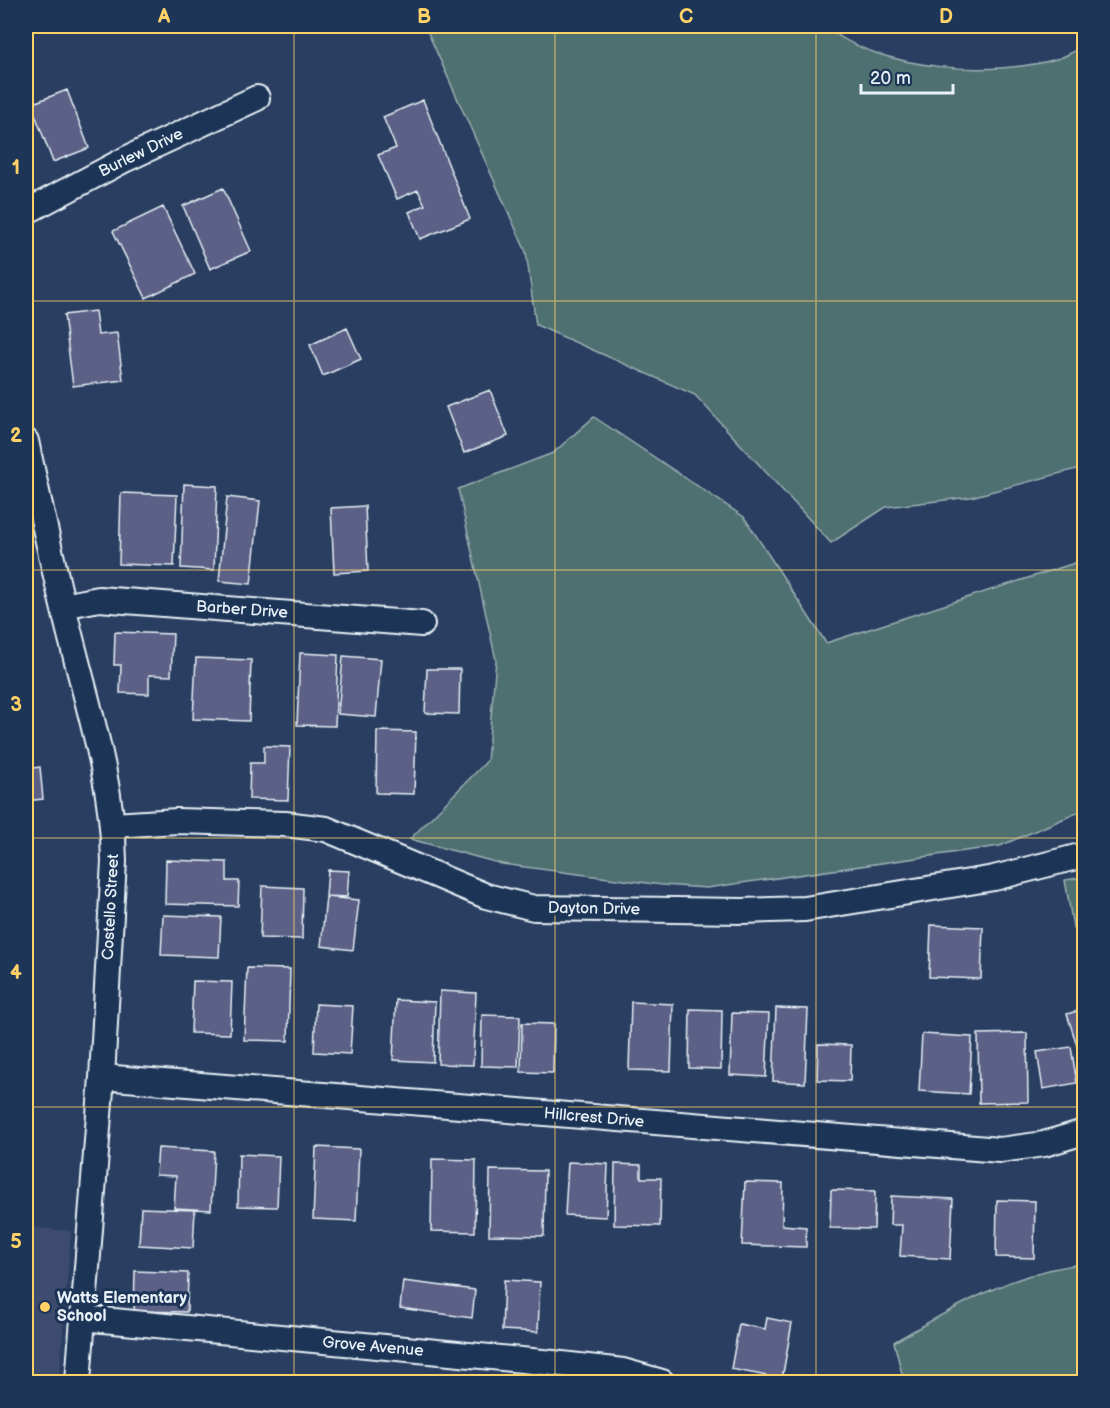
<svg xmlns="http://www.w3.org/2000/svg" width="1110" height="1408" font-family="'Balsamiq Sans',sans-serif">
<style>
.built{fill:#3c4b6e}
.green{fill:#4f7071;stroke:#9cb0b4;stroke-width:1.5}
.building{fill:#5b6086;stroke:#e8f1f8;stroke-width:1.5}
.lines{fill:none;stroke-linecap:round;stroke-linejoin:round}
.street-casing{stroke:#e8f1f8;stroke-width:28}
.street{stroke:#1d3557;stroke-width:24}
.grid{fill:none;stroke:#ffd166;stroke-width:1.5;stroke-opacity:0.55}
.poi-dot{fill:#ffd166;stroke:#1d3557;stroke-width:2}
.labels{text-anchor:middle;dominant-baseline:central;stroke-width:6;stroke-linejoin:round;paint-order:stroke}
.street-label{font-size:16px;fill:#e8f1f8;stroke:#1d3557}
.poi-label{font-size:16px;font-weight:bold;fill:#e8f1f8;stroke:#1d3557;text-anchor:start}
.neatline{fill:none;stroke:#ffd166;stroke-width:2}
.grid-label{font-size:20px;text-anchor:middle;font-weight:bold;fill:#ffd166}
</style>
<rect width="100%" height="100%" fill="#293e60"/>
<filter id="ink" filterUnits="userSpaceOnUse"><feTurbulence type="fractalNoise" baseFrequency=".0167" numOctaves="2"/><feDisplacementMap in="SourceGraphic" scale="12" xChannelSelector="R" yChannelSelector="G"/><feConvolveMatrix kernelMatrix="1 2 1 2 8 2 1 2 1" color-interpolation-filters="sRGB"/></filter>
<g filter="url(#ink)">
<path class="built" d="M 26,1227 L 71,1231 L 59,1382 L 26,1382 Z"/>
<path class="green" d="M 425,26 L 825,26 C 878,71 995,78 1060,58 C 1068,55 1076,50 1084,46 L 1084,467 L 971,497 L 886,507 L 831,543 L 695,395 L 536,325 L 526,252 Z
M 594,417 L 744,517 L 826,643 L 1084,560 L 1084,810 L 1000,846 L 707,888 L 662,885 L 502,864 L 410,839 L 487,761 L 496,660 L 458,489 L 553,453 Z
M 1084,877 L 1084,932 L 1073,927 L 1065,880 Z
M 1084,1264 L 1084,1382 L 904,1382 L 894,1342 C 953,1308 1016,1270 1084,1264 Z"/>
<path class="building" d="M 67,90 L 89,148 L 53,162 L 31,104 Z
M 423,100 L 470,219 L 420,239 L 409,212 L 425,205 L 418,190 L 397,199 L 378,155 L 396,148 L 383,117 Z
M 223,188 L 251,251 L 210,269 L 183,206 Z
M 163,207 L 195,274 L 146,298 L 113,231 Z
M 95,311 L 98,335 L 117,333 L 123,380 L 73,386 L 64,315 Z
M 347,328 L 361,359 L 323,376 L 310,345 Z
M 490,390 L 508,436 L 464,453 L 446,407 Z
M 184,484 L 217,486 L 214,570 L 181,568 Z
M 121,493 L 177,495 L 174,566 L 119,564 Z
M 227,497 L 260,501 L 251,584 L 219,581 Z
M 365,506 L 368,571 L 334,573 L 331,508 Z
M 115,632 L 173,634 L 171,676 L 149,675 L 149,694 L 120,693 L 121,665 L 114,665 Z
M 300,653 L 338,655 L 335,726 L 297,725 Z
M 343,656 L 381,659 L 376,717 L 338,714 Z
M 196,658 L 251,660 L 249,721 L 193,719 Z
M 427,669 L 460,669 L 459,714 L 425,713 Z
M 377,731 L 416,732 L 414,794 L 376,793 Z
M 264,746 L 290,747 L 288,800 L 249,799 L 250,763 L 264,763 Z
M 40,767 L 43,799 L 26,801 L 26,769 Z
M 166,860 L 227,862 L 227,881 L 239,881 L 238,906 L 165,904 Z
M 328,870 L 349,871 L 347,897 L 326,896 Z
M 262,886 L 303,888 L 302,939 L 260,938 Z
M 326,897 L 359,900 L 353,950 L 321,946 Z
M 163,915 L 221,917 L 219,957 L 161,955 Z
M 931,925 L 983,927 L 981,979 L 929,977 Z
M 247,968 L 290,969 L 288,1041 L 244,1040 Z
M 193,981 L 232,982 L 230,1034 L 191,1033 Z
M 440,991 L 476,993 L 473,1065 L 438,1064 Z
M 396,1000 L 435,1002 L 433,1062 L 393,1060 Z
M 631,1002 L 673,1004 L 671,1071 L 629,1070 Z
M 316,1004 L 353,1006 L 350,1054 L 314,1052 Z
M 776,1008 L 808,1009 L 805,1083 L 773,1081 Z
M 690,1009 L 722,1010 L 721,1069 L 689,1068 Z
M 1084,1009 L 1084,1068 L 1067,1014 Z
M 732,1013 L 769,1014 L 766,1077 L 730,1075 Z
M 482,1015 L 520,1016 L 518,1067 L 481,1066 Z
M 522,1023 L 554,1024 L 553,1073 L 521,1072 Z
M 26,1026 L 32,1026 L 31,1059 L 26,1059 Z
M 1027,1033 L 1028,1102 L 979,1103 L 978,1034 Z
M 922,1034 L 972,1037 L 969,1094 L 919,1091 Z
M 818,1044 L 851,1045 L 850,1081 L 817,1080 Z
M 1071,1047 L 1077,1083 L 1043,1089 L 1037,1052 Z
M 26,1065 L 30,1065 L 29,1100 L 26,1100 Z
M 316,1147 L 359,1149 L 356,1221 L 313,1219 Z
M 158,1148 L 214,1151 L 211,1210 L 174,1208 L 176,1176 L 156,1175 Z
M 239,1154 L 279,1156 L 277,1207 L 238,1206 Z
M 432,1159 L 476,1160 L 475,1232 L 431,1231 Z
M 568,1162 L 608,1164 L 606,1217 L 565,1215 Z
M 615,1164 L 641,1165 L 641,1178 L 661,1178 L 660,1226 L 614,1225 Z
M 490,1170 L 545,1171 L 544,1236 L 489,1235 Z
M 745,1182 L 783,1183 L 782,1225 L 806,1227 L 806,1247 L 742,1245 Z
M 831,1190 L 875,1191 L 874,1229 L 830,1228 Z
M 891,1196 L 953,1199 L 950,1259 L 900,1256 L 902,1225 L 890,1225 Z
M 997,1200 L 1035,1201 L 1034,1258 L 996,1257 Z
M 141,1208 L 195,1210 L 193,1248 L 139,1245 Z
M 135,1271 L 188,1273 L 187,1312 L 134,1311 Z
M 504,1280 L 540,1282 L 538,1332 L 502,1330 Z
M 403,1281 L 475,1290 L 472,1318 L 400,1308 Z
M 767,1318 L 792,1323 L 782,1379 L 731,1369 L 739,1324 L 765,1329 Z"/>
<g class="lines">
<g class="street-casing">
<path id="street" d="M 26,212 L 126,159 L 257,98
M 26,441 C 41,511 56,581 74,650 C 92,720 113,789 114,861 L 102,1077 L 78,1382
M 63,606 L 99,599 L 422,624
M 114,825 L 177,821 L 285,824 L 326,829 L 486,896 L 534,908 L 743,911 L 805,909 L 994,878 L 1084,855
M 102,1077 L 1000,1150 L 1044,1144 L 1084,1132
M 82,1318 L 553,1363 L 623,1371 L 662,1382"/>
</g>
<use href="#street" class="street"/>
</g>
</g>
<path class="grid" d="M 294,26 L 294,1382M 555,26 L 555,1382M 816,26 L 816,1382M 26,301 L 1084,301M 26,570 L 1084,570M 26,838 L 1084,838M 26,1107 L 1084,1107"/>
<circle class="poi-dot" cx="45" cy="1307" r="6"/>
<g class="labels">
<g class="street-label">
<text transform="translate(141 153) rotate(-26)">Burlew Drive</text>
<text transform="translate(242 610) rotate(4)">Barber Drive</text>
<text transform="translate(111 907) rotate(-87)">Costello Street</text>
<text transform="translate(594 909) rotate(1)">Dayton Drive</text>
<text transform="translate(594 1118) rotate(5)">Hillcrest Drive</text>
<text transform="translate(373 1347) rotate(5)">Grove Avenue</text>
</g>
<g class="poi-label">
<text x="57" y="1298">Watts Elementary<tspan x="57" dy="18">School</tspan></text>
</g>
</g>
<rect width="1110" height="1408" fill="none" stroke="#1d3557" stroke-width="66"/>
<path d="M861 84v9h92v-9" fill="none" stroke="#e8f1f8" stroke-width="3"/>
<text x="870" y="84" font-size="18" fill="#e8f1f8" stroke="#1d3557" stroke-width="4.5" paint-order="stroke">20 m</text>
<rect x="33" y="33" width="1044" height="1342" class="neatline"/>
<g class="grid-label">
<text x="164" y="23">A</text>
<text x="424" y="23">B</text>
<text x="686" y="23">C</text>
<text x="946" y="23">D</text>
<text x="16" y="174">1</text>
<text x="16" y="442">2</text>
<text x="16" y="711">3</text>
<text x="16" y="979">4</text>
<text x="16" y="1248">5</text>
</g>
</svg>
